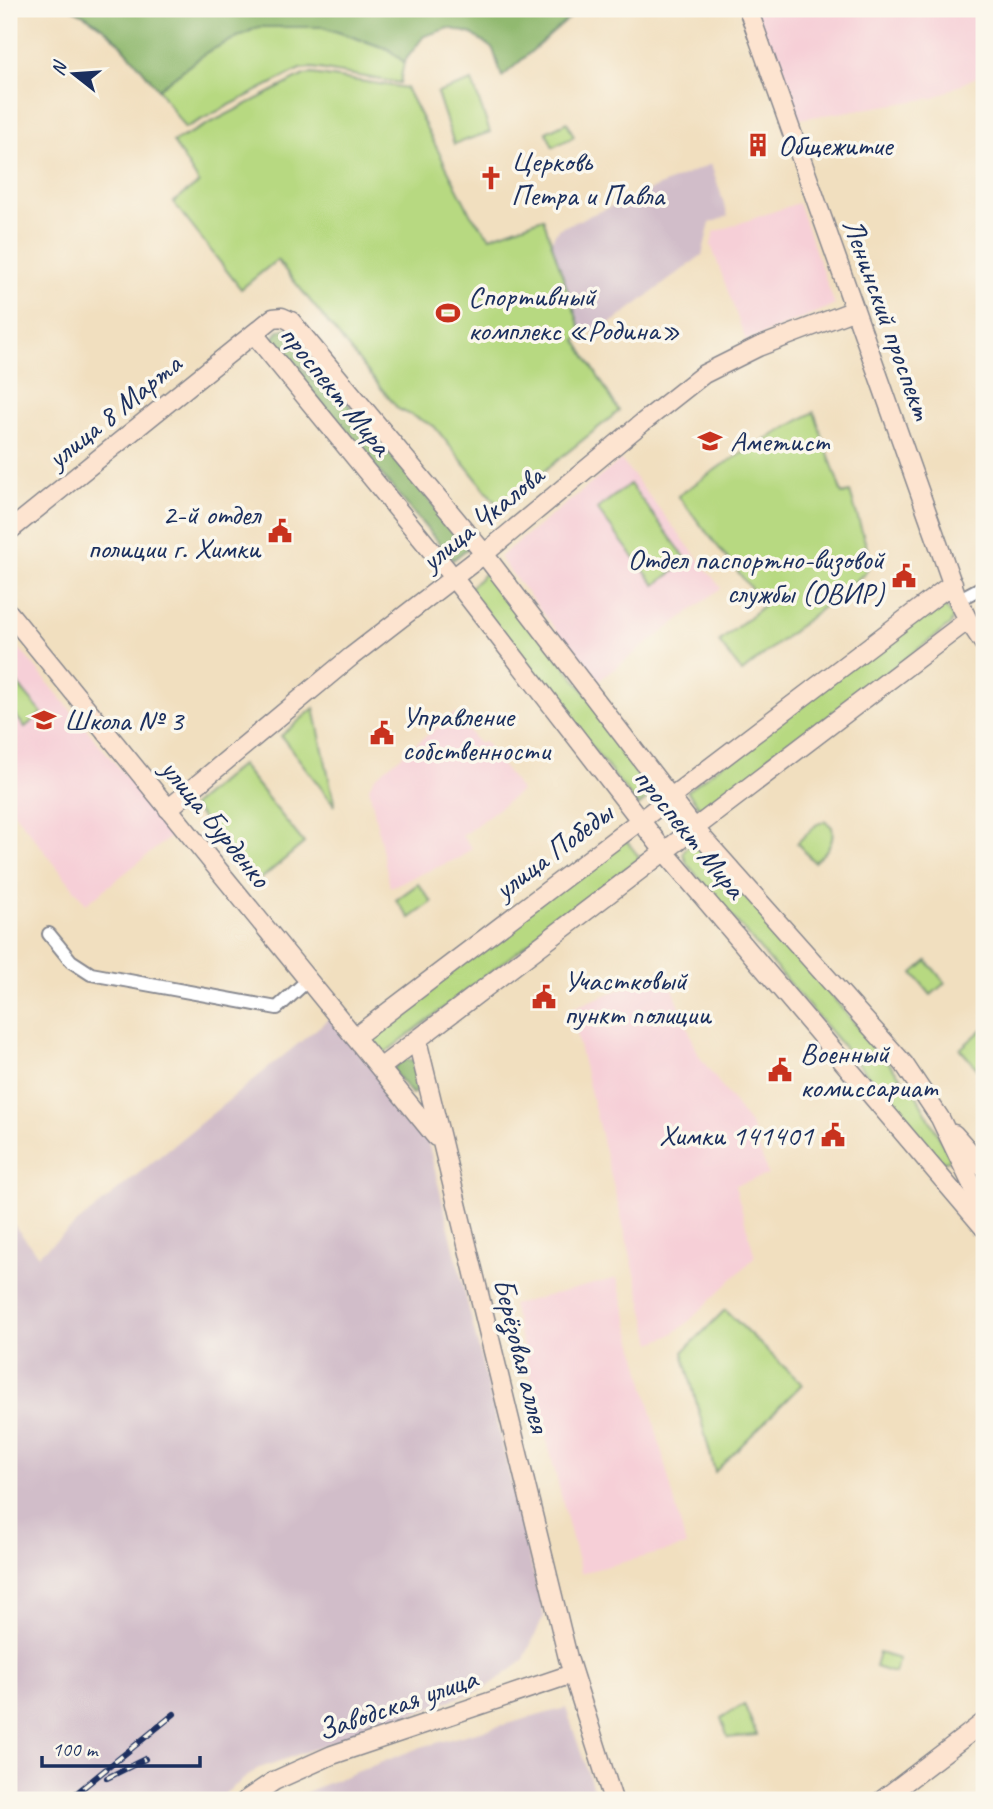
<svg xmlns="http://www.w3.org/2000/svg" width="993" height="1809" font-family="Caveat,sans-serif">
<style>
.built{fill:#f6cfd7}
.industrial{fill:#d1bdc9}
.green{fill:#b7d981;stroke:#698470;stroke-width:2}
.forest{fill:#91b96f;stroke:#567466;stroke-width:2}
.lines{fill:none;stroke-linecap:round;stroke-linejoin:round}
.street-casing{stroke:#86878e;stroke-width:16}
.secondary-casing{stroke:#86878e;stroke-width:21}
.street{stroke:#fff;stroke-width:12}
.secondary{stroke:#fde4d0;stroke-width:18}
.rail-casing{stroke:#1b2f5e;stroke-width:6}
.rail{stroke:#fbf7ec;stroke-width:3.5;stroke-dasharray:10;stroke-linecap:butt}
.labels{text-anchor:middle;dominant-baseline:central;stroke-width:7;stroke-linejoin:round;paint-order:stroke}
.poi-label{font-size:30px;fill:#1b2f5e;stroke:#fbf7ec;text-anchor:start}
.street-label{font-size:30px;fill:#1b2f5e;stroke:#fbf7ec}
</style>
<rect width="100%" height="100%" fill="#fbf7ec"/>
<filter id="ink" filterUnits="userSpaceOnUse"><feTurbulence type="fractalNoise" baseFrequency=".0143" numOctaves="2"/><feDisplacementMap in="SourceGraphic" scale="14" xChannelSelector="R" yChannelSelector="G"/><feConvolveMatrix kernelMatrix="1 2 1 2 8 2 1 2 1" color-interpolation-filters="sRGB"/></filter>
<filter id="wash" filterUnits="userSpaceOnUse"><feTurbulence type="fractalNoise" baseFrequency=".00686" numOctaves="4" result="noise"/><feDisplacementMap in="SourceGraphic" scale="28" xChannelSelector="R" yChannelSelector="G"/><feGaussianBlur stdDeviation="1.57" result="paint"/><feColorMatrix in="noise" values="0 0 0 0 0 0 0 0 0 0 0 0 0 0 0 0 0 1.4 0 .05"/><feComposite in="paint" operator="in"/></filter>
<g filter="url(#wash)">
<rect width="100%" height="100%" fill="#f1dfbf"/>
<path class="built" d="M 754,9 L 984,9 L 984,73 L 934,98 L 792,120 Z
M 798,203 L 835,305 L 746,341 L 711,245 L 714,232 Z
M 621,460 L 721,588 L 597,682 L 499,557 Z
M 9,636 L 174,834 L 86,904 L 9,806 Z
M 455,713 L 479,744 L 484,741 L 521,791 L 462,836 L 472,848 L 459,858 L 390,887 L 369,787 L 375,777 Z
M 666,971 L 699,1056 L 752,1127 L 768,1175 L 735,1185 L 755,1257 L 685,1325 L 669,1336 L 652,1343 L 570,1009 Z
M 617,1278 L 686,1546 L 581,1573 L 512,1305 Z"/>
<path class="industrial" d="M 711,164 L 728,216 L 710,223 L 702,255 L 617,319 L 583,336 L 551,241 L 558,229 Z
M 330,1018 L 425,1130 L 544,1616 L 523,1661 L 486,1688 L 257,1769 L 223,1795 L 222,1800 L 9,1800 L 9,1219 L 38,1255 Z
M 566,1708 L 597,1800 L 289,1800 L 318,1787 L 421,1747 Z"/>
<path class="green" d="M 258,27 L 323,27 L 388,49 L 404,62 L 400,83 L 313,68 L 300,69 L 185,128 L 158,89 L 207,52 Z
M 312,74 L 406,88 L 471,215 L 490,237 L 543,218 L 583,336 L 576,340 L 619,411 L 499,507 L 434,426 L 398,409 L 277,260 L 241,289 L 173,202 L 199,183 L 173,142 L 304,75 Z
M 472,81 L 490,132 L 454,144 L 437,93 Z
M 567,122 L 574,137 L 553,147 L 546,132 Z
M 814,412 L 842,494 L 850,492 L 870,558 L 869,566 L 864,574 L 742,672 L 719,642 L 764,605 L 678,496 L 722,465 Z
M 630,484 L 688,561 L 655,585 L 597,509 Z
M 490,569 L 660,789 L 638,806 L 468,589 Z
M 934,603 L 942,603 L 953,617 L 950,625 L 703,812 L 687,791 Z
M 10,675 L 42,713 L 25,727 L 9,708 Z
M 314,708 L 335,806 L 281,736 Z
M 241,765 L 304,843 L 256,883 L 192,806 Z
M 825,821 L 832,827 C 835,844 826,852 814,862 L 797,843 L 817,824 Z
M 624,838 L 640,858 L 386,1052 L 380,1051 L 371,1040 L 371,1032 Z
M 696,841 L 702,844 L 917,1096 L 950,1157 L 949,1160 L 942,1162 L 687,864 L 683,853 L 685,849 Z
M 418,884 L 432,902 L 410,918 L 396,900 Z
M 927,961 L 945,983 L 931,995 L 913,973 Z
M 984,1028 L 984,1076 L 960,1049 Z
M 725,1310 L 802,1384 L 715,1472 L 683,1352 Z
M 879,1653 L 899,1659 L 894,1673 L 875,1667 Z
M 744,1704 L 757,1735 L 728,1738 L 721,1718 Z"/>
<path class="forest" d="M 72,9 L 580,9 L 502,77 L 493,49 L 472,34 L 449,28 L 424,36 L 404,62 L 388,49 L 323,27 L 258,27 L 207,52 L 158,89 C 131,56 112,27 72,9 Z
M 291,328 L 314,355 L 301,367 L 314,381 L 323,374 L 469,547 L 453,560 L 272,344 C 275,332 278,329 291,328 Z
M 402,1060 L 415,1060 L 422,1088 L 412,1094 L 392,1070 Z"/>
</g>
<g filter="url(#ink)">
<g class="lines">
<g class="street-casing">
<path id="street" d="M 958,600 L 984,586
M 49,934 L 71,961 L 91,974 L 277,1008 L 308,980"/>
</g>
<g class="secondary-casing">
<path id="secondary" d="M 748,9 L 958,600 L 968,620 L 984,644
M 254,334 L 448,571 L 664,851 L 984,1228
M 9,531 L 273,318 L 282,317 L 291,321 L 478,546 L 694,828 L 904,1064 L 940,1118 L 984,1210
M 9,613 L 436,1137
M 168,809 L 352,656 L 484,554 L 642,423 L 704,374 L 758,347 L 855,310
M 355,1037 L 953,583
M 417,1040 L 568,1658 L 613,1800
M 380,1068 L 968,620
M 954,1134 L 984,1168
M 246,1800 L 274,1781 L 332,1755 L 572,1674
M 882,1800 L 984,1722"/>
</g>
<use href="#street" class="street"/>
<use href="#secondary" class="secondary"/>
<g class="rail-casing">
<path id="rail" d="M 107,1778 L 145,1759
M 68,1800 L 174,1714"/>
</g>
<use href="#rail" class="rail"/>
</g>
</g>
<defs>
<g id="building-bare" transform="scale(1.89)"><path d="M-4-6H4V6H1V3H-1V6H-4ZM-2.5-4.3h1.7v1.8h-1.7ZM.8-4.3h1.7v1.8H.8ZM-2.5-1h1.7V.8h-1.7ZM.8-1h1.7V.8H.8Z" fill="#c8321e" stroke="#fbf7ec" stroke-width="2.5" paint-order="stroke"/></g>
<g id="church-bare" transform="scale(1.89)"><path d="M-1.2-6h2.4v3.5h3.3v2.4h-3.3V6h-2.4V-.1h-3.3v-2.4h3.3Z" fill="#c8321e" stroke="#fbf7ec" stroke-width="2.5" paint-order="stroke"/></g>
<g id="stadium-bare" transform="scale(1.89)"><path d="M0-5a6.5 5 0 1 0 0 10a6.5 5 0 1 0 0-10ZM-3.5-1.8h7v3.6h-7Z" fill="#c8321e" stroke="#fbf7ec" stroke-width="2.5" paint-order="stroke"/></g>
<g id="school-bare" transform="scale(1.89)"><path d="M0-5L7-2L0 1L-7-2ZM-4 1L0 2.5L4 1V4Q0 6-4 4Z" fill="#c8321e" stroke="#fbf7ec" stroke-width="2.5" paint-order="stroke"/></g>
<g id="civic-bare" transform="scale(1.89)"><path d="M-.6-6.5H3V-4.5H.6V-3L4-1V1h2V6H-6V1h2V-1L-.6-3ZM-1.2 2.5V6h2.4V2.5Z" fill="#c8321e" stroke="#fbf7ec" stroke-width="2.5" paint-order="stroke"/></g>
</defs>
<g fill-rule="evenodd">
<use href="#building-bare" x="758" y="145"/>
<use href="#church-bare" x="491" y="178"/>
<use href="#stadium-bare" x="448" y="313"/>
<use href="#school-bare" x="710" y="441"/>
<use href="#civic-bare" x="280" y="531"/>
<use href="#civic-bare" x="904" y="576"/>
<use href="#school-bare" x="44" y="720"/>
<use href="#civic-bare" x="382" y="733"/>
<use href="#civic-bare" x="544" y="997"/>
<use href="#civic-bare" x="780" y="1070"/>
<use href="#civic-bare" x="833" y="1135"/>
</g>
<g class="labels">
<g class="poi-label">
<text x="778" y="145">Общежитие</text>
<text x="511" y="161">Церковь<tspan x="511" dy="34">Петра и Павла</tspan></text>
<text x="468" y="296">Спортивный<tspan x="468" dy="34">комплекс «Родина»</tspan></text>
<text x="730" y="441">Аметист</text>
<text x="260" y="514" text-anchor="end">2-й отдел<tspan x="260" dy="34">полиции г. Химки</tspan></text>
<text x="884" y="559" text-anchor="end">Отдел паспортно-визовой<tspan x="884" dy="34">службы (ОВИР)</tspan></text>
<text x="402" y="716">Управление<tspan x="402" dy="34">собственности</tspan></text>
<text x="64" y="720">Школа № 3</text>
<text x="564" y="980">Участковый<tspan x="564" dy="34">пункт полиции</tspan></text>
<text x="800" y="1053">Военный<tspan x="800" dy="34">комиссариат</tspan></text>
<text x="813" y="1135" text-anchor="end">Химки 141401</text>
</g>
<g class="street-label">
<text transform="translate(888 319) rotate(70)">Ленинский проспект</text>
<text transform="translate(336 390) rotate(51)">проспект Мира</text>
<text transform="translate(114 411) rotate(-39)">улица 8 Марта</text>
<text transform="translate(482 518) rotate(-39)">улица Чкалова</text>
<text transform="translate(216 823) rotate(51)">улица Бурденко</text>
<text transform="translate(690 833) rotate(51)">проспект Мира</text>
<text transform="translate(553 851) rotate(-37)">улица Победы</text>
<text transform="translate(522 1355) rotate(76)">Берёзовая аллея</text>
<text transform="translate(397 1704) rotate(-19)">Заводская улица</text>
</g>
</g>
<rect width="993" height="1809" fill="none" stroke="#fbf7ec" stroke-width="35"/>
<g transform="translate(74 74) rotate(287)" stroke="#fbf7ec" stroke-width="5" paint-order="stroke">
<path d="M0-5L12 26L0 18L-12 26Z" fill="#1b2f5e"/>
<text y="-10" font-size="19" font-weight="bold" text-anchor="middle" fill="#1b2f5e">N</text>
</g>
<path d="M42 1756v10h158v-10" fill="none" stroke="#1b2f5e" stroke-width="3.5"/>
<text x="52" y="1756" font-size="21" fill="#1b2f5e" stroke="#fbf7ec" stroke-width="5" paint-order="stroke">100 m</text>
</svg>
